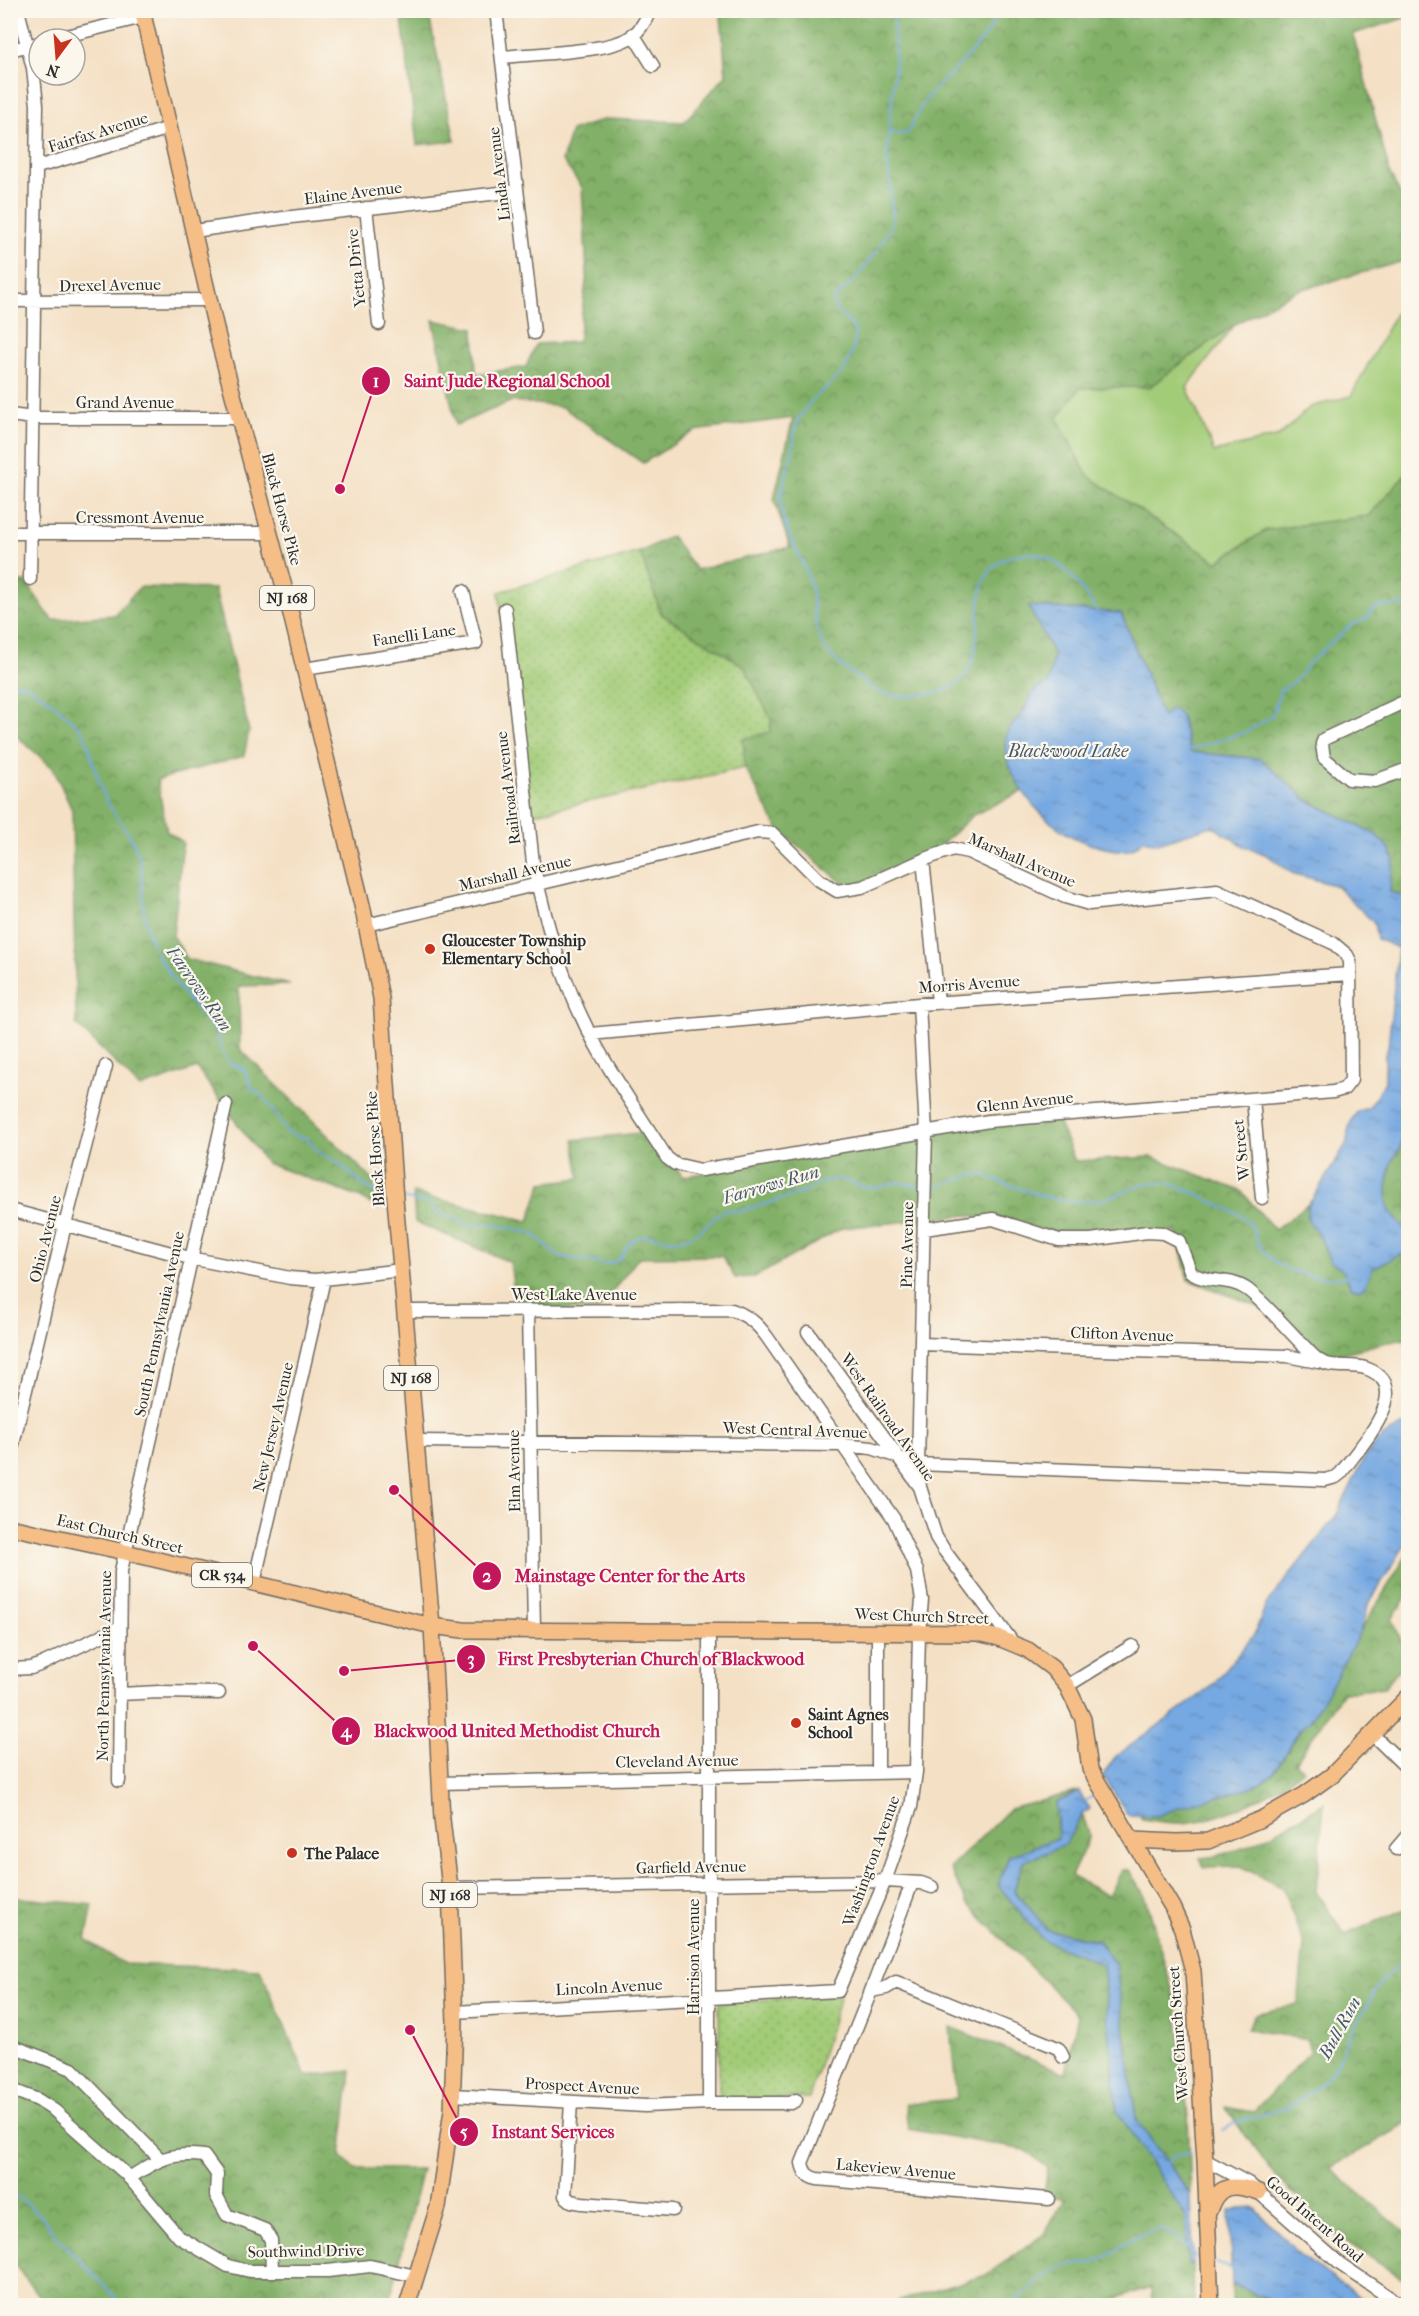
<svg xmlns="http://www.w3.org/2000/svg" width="1419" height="2316" font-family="'IM FELL French Canon',serif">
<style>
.grass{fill:#a3cc78;stroke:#677c52;stroke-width:1.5}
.forest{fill:url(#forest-crowns);stroke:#566e4a;stroke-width:1.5}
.park{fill:url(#park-dots);stroke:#677c52;stroke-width:1.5}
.water{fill:url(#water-ripples);stroke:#506a86;stroke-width:1.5}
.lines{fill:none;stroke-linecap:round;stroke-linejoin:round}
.stream{stroke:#76a8e1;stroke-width:2}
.minor-casing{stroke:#716a61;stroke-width:15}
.major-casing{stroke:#716a61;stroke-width:18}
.minor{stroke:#fff;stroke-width:12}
.major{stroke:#f6be87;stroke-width:15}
.poi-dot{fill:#c8321e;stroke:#fbf7ec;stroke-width:2}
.labels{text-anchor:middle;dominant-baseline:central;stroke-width:4.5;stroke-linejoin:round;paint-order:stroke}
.shield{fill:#fbf7ec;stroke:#696865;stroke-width:1.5}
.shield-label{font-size:15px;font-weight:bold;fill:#2b2b2b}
.street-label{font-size:16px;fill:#2b2b2b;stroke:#fbf7ec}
.poi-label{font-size:16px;font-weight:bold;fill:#2b2b2b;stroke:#fbf7ec;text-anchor:start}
.water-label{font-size:18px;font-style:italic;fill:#45576b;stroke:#fbf7ec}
.leader{fill:none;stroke:#c2185b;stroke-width:2}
.callout-dot{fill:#c2185b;stroke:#fbf7ec;stroke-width:2}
.mark-label{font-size:18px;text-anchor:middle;font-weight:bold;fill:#fff}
.callout-label{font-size:18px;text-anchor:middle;font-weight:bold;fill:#c2185b;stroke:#fbf7ec;stroke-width:4.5;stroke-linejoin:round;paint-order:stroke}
</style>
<defs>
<pattern id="forest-crowns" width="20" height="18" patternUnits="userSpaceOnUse" patternTransform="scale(1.5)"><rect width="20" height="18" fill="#82b068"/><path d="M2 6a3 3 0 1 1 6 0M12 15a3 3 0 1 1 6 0" fill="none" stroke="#6b8f56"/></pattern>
<pattern id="park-dots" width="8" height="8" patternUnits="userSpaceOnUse" patternTransform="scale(1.5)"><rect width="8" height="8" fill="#a3cc78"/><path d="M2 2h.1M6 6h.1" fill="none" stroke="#8caf68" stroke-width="1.8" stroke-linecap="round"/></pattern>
<pattern id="water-ripples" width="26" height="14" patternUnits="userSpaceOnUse" patternTransform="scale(1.5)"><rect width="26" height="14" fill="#76a8e1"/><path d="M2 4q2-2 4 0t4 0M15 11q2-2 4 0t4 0" fill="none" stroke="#6189b7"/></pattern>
</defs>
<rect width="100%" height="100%" fill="#fbf7ec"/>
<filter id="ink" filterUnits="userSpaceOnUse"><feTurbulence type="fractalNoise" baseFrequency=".0167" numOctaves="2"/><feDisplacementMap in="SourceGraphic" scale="12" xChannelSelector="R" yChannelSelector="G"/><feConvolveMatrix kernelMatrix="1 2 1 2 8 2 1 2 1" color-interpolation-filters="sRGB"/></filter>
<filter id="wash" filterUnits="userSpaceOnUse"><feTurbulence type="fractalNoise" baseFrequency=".008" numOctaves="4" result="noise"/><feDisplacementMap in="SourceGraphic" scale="24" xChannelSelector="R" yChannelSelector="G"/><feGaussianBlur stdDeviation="1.35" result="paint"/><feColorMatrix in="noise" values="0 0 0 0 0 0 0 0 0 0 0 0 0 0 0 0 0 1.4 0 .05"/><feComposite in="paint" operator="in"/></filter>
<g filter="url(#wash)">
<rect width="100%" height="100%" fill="#f4e0c4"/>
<path class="grass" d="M 1408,290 L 1408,471 L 1369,516 L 1266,530 L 1217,562 L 1087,475 L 1057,418 L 1080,387 L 1149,387 L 1235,324 L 1187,387 L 1214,452 L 1279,436 L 1310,407 L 1351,396 Z"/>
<path class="forest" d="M 401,11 L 428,11 L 455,141 L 417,145 Z
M 725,11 L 1408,11 L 1408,17 L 1353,34 L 1390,174 L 1408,210 L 1408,260 L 1296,291 L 1235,324 L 1149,387 L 1080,388 L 1057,418 L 1087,475 L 1217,562 L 1266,530 L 1369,516 L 1408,471 L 1408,899 L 1390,892 L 1394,858 L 1375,834 L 1307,800 L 1261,759 L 1190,752 L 1181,716 L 1163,717 L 1121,613 L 1029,606 L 1054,654 L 1048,684 L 1006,739 L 1023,791 L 973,815 L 912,872 L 851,890 L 779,830 L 745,768 L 742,739 L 770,732 L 771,720 L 744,666 L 661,614 L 640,552 L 671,536 L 696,570 L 790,547 L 774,499 L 793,418 L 695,431 L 643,463 L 562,407 L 512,401 L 456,425 L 433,320 L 474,328 L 476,374 L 526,367 L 536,344 L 578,342 L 587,274 L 582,187 L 562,160 L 571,131 L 605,119 L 684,122 L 726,75 L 721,16 Z
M 11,582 L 26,582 L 52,620 L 114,615 L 140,587 L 215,589 L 249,731 L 244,756 L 157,780 L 167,832 L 183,842 L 173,936 L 187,959 L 290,985 L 239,986 L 240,1049 L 374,1181 L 376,1207 L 361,1198 L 266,1163 L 197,1068 L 140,1088 L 76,1024 L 72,810 L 53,768 L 11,731 Z
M 1408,1102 L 1408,1339 L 1396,1340 L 1323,1358 L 1263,1308 L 1188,1280 L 1176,1231 L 1106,1241 L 968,1215 L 842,1228 L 755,1277 L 735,1278 L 722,1256 L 639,1257 L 598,1310 L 516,1308 L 510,1262 L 415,1222 L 413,1193 L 529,1221 L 542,1183 L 580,1178 L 574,1140 L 649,1132 L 683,1177 L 913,1130 L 1057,1119 L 1075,1161 L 1152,1157 L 1241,1191 L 1275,1230 L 1308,1204 Z
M 1408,1553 L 1408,1595 L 1392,1618 L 1408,1657 L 1384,1688 L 1343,1692 L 1295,1763 L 1304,1769 C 1274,1794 1218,1823 1178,1823 C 1166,1823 1154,1821 1142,1819 L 1138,1813 L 1274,1773 Z
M 1079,1791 L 1056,1803 L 1058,1838 L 1009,1856 L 998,1885 L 1043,1940 L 1103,1964 L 1117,2110 L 1186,2217 L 1188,2264 L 1193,2266 L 1194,2305 L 1152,2305 L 1151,2287 L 1111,2300 L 1106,2305 L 883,2306 L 986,2275 L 1044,2234 L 1065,2199 L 1043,2196 L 1048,2168 L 1025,2150 L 908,2129 L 905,2104 L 957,2099 L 950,2027 L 1065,2073 L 1078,2015 L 967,1903 L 950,1868 L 1010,1809 Z
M 1324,1803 L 1316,1892 L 1345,1935 L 1408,1908 L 1408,2123 L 1330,2168 L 1408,2234 L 1408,2282 L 1339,2237 L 1277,2178 L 1226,2109 L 1225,2107 L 1253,2112 L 1310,2052 L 1308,2040 L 1247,2029 L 1255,2014 L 1298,2004 L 1304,1944 L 1283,1889 L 1241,1866 L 1204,1867 L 1200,1858 C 1245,1855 1286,1826 1324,1803 Z
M 1082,1814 L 1090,1836 L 1071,1876 L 1108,1896 L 1122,1870 L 1129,1870 L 1146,1898 L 1177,2007 L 1188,2118 L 1191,2195 L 1136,2119 L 1116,1965 L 1098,1941 L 1048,1930 L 1014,1890 L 1023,1862 L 1065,1845 Z
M 11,1897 L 93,1905 L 86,1940 L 124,1964 L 260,1969 L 306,2076 L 351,2071 L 341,2156 L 355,2169 L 422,2169 L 389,2305 L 46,2305 L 11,2260 Z
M 1232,2284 L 1278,2304 L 1286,2305 L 1232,2305 Z"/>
<path class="park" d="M 640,552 L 661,614 L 744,666 L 771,720 L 770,732 L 743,739 L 745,768 L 527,815 L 499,592 Z
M 835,1995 L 840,1997 L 809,2098 L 719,2100 L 719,2003 Z"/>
<path class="water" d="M 1028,606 L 1121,613 L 1163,717 L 1172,708 L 1181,716 L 1190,752 L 1261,759 L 1307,800 L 1375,834 L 1389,848 L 1394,858 L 1390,892 L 1408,898 L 1408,1106 C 1396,1118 1404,1126 1402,1140 C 1402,1149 1396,1153 1392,1161 C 1389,1166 1386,1194 1387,1201 C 1389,1217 1403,1222 1408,1236 C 1411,1243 1409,1256 1408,1264 L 1401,1254 L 1373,1268 C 1368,1279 1366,1296 1351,1287 L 1344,1272 L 1330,1261 L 1319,1235 L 1308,1220 L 1307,1208 L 1347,1143 L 1348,1131 L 1352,1119 L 1358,1111 L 1369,1108 L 1385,1082 L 1385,1054 L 1388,1047 L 1398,948 L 1377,939 L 1374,923 L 1337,886 L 1292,873 L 1267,855 L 1244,846 L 1212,826 L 1158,843 L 1143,840 C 1138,844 1134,849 1128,850 C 1120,852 1113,849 1105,848 C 1064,840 1031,811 1013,774 C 1008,763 1003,750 1006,738 C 1009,726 1019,718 1025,708 C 1032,696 1033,685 1048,684 L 1054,654 Z
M 1408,1423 L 1408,1540 L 1368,1605 L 1360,1632 L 1338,1674 L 1310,1721 L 1300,1729 L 1274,1773 L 1261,1783 L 1243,1790 L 1184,1806 L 1157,1816 L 1128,1815 L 1103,1775 L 1115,1757 L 1211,1687 L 1254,1635 L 1266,1605 L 1273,1596 L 1336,1516 L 1364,1459 L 1377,1442 L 1383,1436 Z
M 1079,1792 L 1090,1809 L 1082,1814 L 1065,1845 L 1023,1862 L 1014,1890 L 1048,1930 L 1098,1941 L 1116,1965 L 1136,2119 L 1191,2195 L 1193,2266 L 1188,2264 L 1186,2217 L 1117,2111 L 1103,1964 L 1043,1940 L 998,1885 L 1009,1856 L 1058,1838 L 1056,1803 Z
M 1255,2208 L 1300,2255 L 1367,2302 L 1364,2305 L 1286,2305 L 1278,2304 L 1232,2284 L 1229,2210 Z"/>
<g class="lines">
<path class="stream" d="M 894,10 L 895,67 L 887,154 L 893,217 L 890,229 L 878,249 L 854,281 L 834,298 L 835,308 C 845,323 859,321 854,345 C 846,386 812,387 797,423 C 793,435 794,447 791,458 C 788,471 782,484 781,498 C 780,529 802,554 810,583 C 816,605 812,627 825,648 C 836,664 854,675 870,686 C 885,698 903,697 922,695 C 1000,687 964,622 987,575 C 993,565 1001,559 1012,556 C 1052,542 1080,584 1098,613
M 889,133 L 905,134 L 909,131 C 915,120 920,107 927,98 C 943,79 996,33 998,10
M 10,681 L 30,687 L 53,703 L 81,729 L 87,741 L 100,785 L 108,804 L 130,836 L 140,858 L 144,912 L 148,932 L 158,957 L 179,988 L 217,1033 L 220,1047 L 230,1063 L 245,1070 L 252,1089 L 264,1097 L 288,1133 L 308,1139 L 317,1151 L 338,1163 L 364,1186 L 388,1196
M 1188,750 L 1246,732 L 1269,718 L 1273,714 L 1280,691 L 1297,679 L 1310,662 L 1352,624 L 1366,619 L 1372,610 L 1377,607 L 1408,604
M 928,1187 C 948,1187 967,1172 985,1175 C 992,1177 999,1182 1006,1184 C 1035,1194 1068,1206 1099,1200 C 1128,1194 1145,1175 1178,1186 C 1191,1190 1203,1198 1215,1203 C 1226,1209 1238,1212 1247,1220 C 1256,1229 1254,1239 1261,1248 C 1278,1273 1321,1281 1348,1276
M 400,1198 L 429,1203 L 440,1215 L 457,1219 L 468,1225 L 497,1225 L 534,1234 L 556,1255 L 562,1257 L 606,1264 L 618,1260 C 624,1254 626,1246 632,1241 C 647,1229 667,1243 683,1239 C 698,1236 710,1220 722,1212 L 728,1210 L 738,1212 L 805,1192 L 821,1182 L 834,1180 L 843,1180 L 864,1187 L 876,1188 L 899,1182 L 919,1187
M 1083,1802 L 1099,1793
M 1222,2130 L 1235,2123 L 1290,2107 L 1317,2087 L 1335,2068 L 1348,2039 L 1377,1988 L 1385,1977 L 1408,1958
M 1167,2163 L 1174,2155 L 1191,2152
M 10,2191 L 40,2214 L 56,2236 L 124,2306
M 1192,2253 L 1195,2257 L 1204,2260
M 1216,2263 L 1233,2269
M 1007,2306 C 1026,2296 1039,2276 1059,2268 C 1072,2262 1087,2266 1100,2260 C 1121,2250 1150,2217 1175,2236 C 1179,2239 1184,2244 1188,2248"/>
</g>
</g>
<g filter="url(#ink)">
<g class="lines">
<g class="minor-casing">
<path id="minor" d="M 18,10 L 33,68 L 37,105 L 30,579
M 496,10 L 534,333
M 633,34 L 653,66
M 54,39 L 143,17
M 10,50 L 39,43
M 502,57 C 531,54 604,52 627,39 C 638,34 646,21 650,10
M 37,167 L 170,128
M 366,208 L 379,324
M 194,231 L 283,218 L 517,191
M 10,301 L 210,300
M 10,415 L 33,418 L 240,418
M 10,533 L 270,533
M 304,669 L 476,643 L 463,591
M 1408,700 L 1324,739 L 1322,744 L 1324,758 L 1349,779 L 1375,781 L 1408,769
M 923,860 L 938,1002
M 366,925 L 502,893 L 538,884 L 758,832 L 772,833 L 819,880 L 837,891 L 862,887 L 923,860 L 953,849 L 968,852 L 1065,897 L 1089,904 L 1217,890 L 1333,943 L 1347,955 L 1350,961 L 1351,1080 L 1344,1089 L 1333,1092 L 989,1121 L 701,1170 L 675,1164 L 667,1158 C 644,1122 619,1086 598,1049 C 566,993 546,926 533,863 L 505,609
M 919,1004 L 926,1132 L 918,1464 L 920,1487
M 590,1034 L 919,1004 L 1350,974
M 1253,1099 L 1262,1198
M 10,1210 L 190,1258 L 290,1278 L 315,1280 L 402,1270
M 405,1311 L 732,1310 C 748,1316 757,1323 767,1337 L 894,1519 L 917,1571 L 922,1600 L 919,1632 L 916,1772 L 911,1807 L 885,1881 L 838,1991 L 454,2012
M 528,1311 L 534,1630
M 808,1332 L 920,1487 L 936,1537 L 944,1550 L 1014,1644
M 921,1344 L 1287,1356 L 1318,1362
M 417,1441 L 842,1445 L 872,1448 L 918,1464 L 1325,1480 L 1336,1477 L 1341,1473 C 1359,1447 1419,1386 1365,1368 C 1351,1364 1332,1369 1320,1361 C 1314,1358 1308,1350 1303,1345 C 1285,1327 1268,1306 1248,1290 C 1231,1277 1208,1284 1191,1273 L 1179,1241 L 1163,1233 L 1147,1232 L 1091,1240 L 1059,1240 L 993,1219 L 924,1229
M 10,1457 L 65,1225 L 106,1066
M 254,1583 L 324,1279
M 709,1631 L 709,2103
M 10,1669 L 31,1668 L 42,1664 L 120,1627
M 1067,1686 L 1132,1646
M 120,1694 L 159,1692 L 219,1693
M 1373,1735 L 1408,1769
M 878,1773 L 878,1632
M 119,1781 L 121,1571 L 226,1104
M 440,1783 L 916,1772
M 1396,1849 L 1408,1835
M 450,1888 L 885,1881 L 921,1883 L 932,1887
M 871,1991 L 912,1883
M 10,2045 L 72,2069 L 160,2159
M 10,2089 L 38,2100 L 55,2111 L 126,2174 L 179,2237 L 228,2266 L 250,2271 L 328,2271 L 370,2266 L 416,2276
M 453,2095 L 645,2106 L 709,2103 L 791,2103 L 796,2100
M 571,2103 L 565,2196 L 571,2201 L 582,2203 L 673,2210
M 1205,2160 L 1248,2183 L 1340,2264 L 1402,2306
M 129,2178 C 158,2160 169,2152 204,2156 L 217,2174 L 216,2195 L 227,2215 L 265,2230 L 271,2240 L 272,2271
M 1049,2199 L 817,2179 C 808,2177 804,2173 802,2163 L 871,1991 L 886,1988 L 896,1982 L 1053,2046 L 1059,2049 L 1063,2057"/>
</g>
<g class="major-casing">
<path id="major" d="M 142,10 L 220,346 L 288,602 L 362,905 L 381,998 L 395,1199 L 432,1626 L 442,1819 L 450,1888 L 455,2022 L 452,2110 L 438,2207 L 407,2306
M 10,1527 L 125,1552 L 432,1626 L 463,1630 L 978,1633 L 999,1638 L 1028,1650 L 1052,1668 L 1067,1686 L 1083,1719 L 1090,1769 L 1172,1907 L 1182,1929 L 1193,1971 L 1205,2160 L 1211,2306
M 1133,1840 L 1176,1842 L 1208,1841 L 1261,1819 L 1304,1795 L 1332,1775 L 1408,1697
M 1209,2211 C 1218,2182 1235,2184 1259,2192"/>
</g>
<use href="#minor" class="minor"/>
<use href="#major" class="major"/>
</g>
</g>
<g class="poi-dot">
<circle cx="430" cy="949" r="6"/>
<circle cx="796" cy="1723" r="6"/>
<circle cx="292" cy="1853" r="6"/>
</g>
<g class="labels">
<g class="shield">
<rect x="260" y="586" width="54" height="24" rx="4.5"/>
<rect x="384" y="1366" width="54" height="24" rx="4.5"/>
<rect x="192" y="1563" width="60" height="24" rx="4.5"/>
<rect x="423" y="1883" width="54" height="24" rx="4.5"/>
</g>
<g class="shield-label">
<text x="287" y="598">NJ 168</text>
<text x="411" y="1378">NJ 168</text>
<text x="222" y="1575">CR 534</text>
<text x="450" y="1895">NJ 168</text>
</g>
<g class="street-label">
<text transform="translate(98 132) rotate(-17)">Fairfax Avenue</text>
<text transform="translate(499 174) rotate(-97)">Linda Avenue</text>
<text transform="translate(353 193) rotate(-7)">Elaine Avenue</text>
<text transform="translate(356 268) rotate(-96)">Yetta Drive</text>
<text transform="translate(110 285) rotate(-1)">Drexel Avenue</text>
<text x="125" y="402">Grand Avenue</text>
<text transform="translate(282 509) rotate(75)">Black Horse Pike</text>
<text x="140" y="517">Cressmont Avenue</text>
<text transform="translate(414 635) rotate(-8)">Fanelli Lane</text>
<text transform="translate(508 788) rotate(-97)">Railroad Avenue</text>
<text transform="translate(1022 860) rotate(23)">Marshall Avenue</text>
<text transform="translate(515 873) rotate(-13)">Marshall Avenue</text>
<text transform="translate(969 984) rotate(-4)">Morris Avenue</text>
<text transform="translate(1025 1102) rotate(-6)">Glenn Avenue</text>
<text transform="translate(375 1149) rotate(-94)">Black Horse Pike</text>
<text transform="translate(1241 1150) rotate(-96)">W Street</text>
<text transform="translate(45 1239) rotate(-76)">Ohio Avenue</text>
<text transform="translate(907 1245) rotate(-89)">Pine Avenue</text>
<text x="574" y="1294">West Lake Avenue</text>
<text transform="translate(159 1324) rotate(-78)">South Pennsylvania Avenue</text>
<text transform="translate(1122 1334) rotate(2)">Clifton Avenue</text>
<text transform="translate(888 1417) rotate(55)">West Railroad Avenue</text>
<text transform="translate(273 1427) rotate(-77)">New Jersey Avenue</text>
<text transform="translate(795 1430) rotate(2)">West Central Avenue</text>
<text transform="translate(514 1471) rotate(-91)">Elm Avenue</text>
<text transform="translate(120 1534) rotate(13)">East Church Street</text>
<text transform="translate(922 1616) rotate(2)">West Church Street</text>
<text transform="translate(104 1666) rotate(-89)">North Pennsylvania Avenue</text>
<text transform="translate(677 1761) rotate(-1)">Cleveland Avenue</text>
<text transform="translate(871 1861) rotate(-70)">Washington Avenue</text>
<text transform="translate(691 1867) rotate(-1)">Garfield Avenue</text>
<text transform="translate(693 1957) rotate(-90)">Harrison Avenue</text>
<text transform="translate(609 1987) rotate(-3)">Lincoln Avenue</text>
<text transform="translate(1178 2033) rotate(-94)">West Church Street</text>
<text transform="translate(582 2086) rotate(3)">Prospect Avenue</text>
<text transform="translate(896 2169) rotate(5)">Lakeview Avenue</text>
<text transform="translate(1315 2219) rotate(41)">Good Intent Road</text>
<text transform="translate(306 2251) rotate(-1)">Southwind Drive</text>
</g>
<g class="poi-label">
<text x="442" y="940">Gloucester Township<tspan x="442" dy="18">Elementary School</tspan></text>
<text x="808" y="1714">Saint Agnes<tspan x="808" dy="18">School</tspan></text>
<text x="304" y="1853">The Palace</text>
</g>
<g class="water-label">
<text x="1068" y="751">Blackwood Lake</text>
<text transform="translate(199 989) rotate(55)">Farrows Run</text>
<text transform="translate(771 1185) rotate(-16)">Farrows Run</text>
<text transform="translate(1340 2028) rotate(-61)">Bull Run</text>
</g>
</g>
<path class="leader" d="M340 489L376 381M394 1490L487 1576M344 1671L471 1659M253 1646L346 1731M410 2030L464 2132"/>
<g class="callout-dot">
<circle cx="340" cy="489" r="6"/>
<circle cx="394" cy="1490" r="6"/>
<circle cx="344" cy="1671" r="6"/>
<circle cx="253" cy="1646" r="6"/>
<circle cx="410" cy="2030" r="6"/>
<circle cx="376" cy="381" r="15"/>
<circle cx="487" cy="1576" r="15"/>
<circle cx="471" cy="1659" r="15"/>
<circle cx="346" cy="1731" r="15"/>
<circle cx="464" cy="2132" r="15"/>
</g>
<g class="mark-label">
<text x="376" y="387">1</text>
<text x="487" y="1582">2</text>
<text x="471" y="1665">3</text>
<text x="346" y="1737">4</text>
<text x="464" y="2138">5</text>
</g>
<g class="callout-label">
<text x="507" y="387">Saint Jude Regional School</text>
<text x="630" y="1582">Mainstage Center for the Arts</text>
<text x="651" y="1665">First Presbyterian Church of Blackwood</text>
<text x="517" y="1737">Blackwood United Methodist Church</text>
<text x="553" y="2138">Instant Services</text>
</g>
<rect width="1419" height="2316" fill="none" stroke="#fbf7ec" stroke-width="36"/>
<g transform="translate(57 57) rotate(196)"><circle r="28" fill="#fbf7ec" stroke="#a8a59f" stroke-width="1.5"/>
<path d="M0-4.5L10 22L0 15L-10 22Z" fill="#c8321e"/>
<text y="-9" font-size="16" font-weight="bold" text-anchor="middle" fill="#2b2b2b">N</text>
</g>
</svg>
